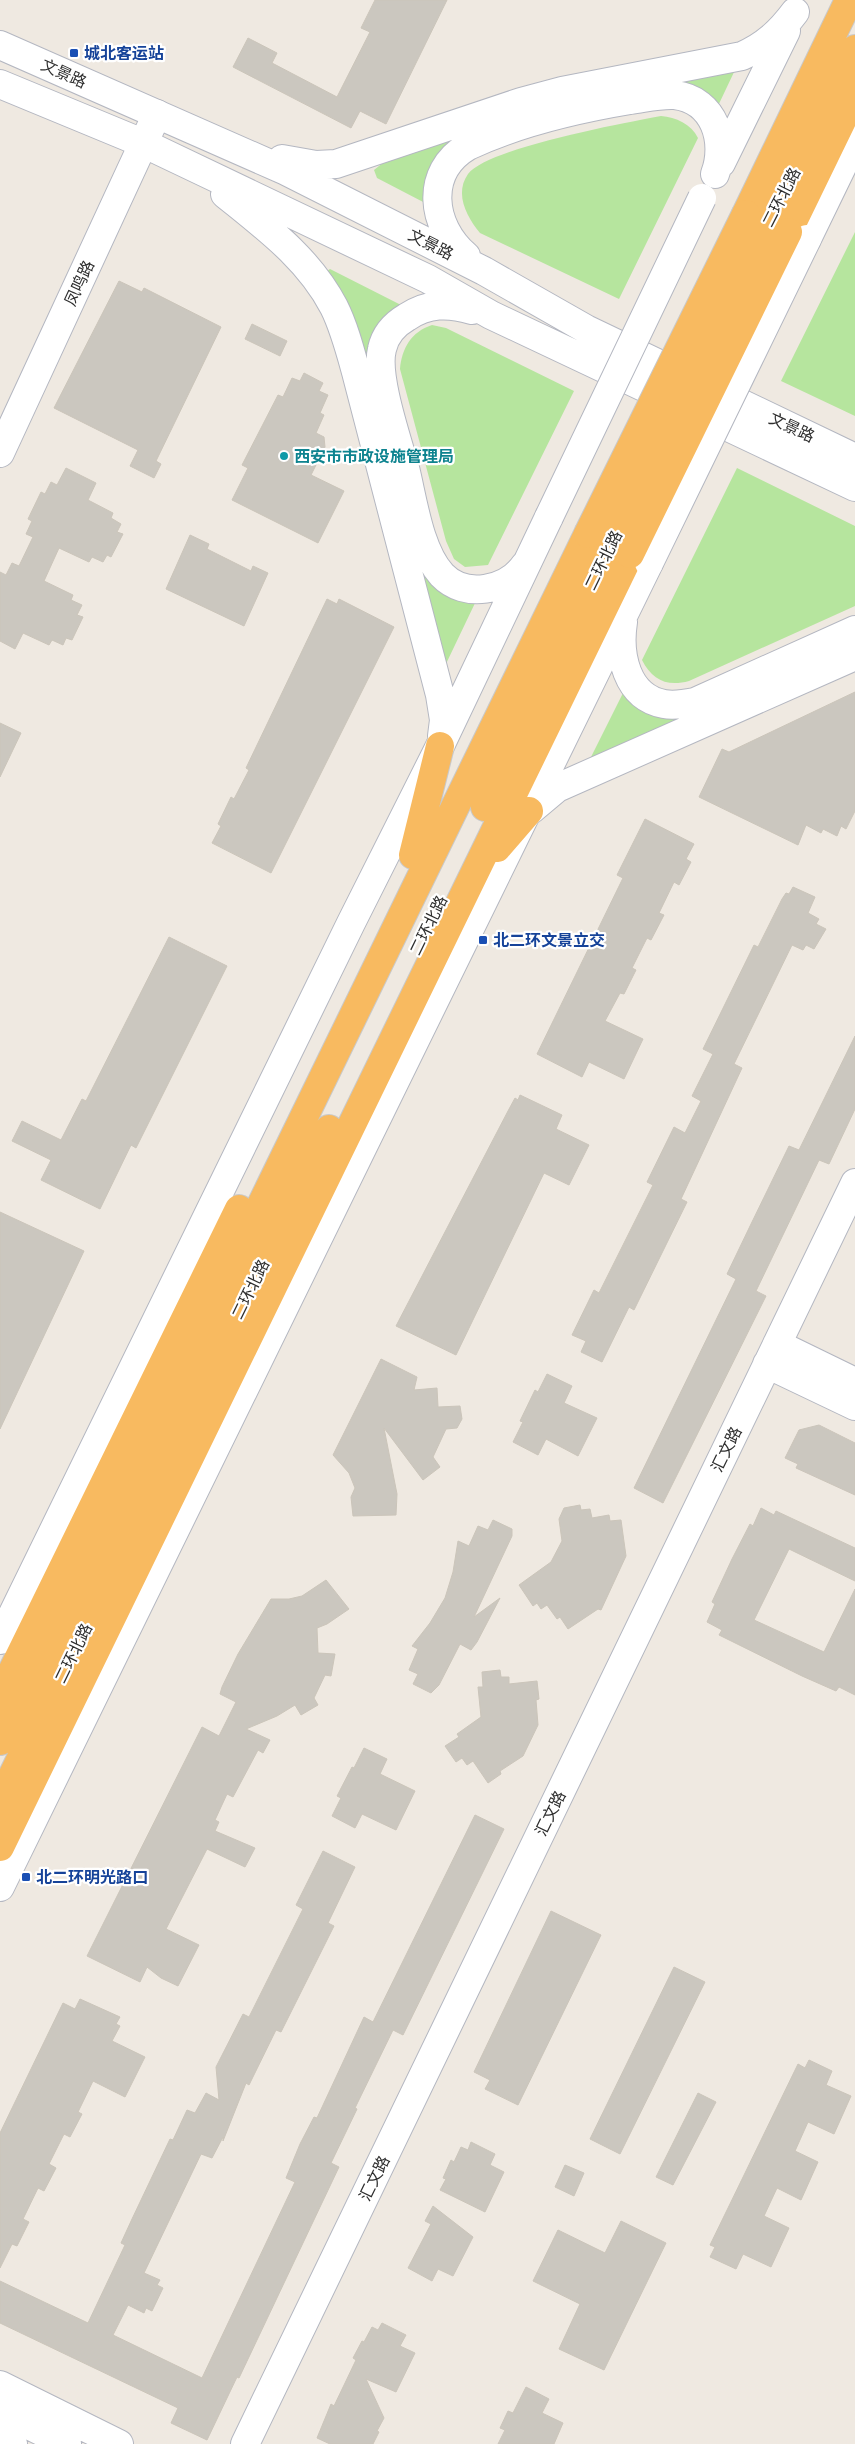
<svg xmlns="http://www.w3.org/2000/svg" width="855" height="2444" font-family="Inter,'Noto Sans SC',sans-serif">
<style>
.green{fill:#b6e59e}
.building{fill:#cbc7bf;stroke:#cbc5ba}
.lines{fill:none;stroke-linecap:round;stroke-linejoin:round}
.tertiary-casing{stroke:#b4b7c1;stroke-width:30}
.secondary-casing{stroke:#b4b7c1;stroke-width:30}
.trunk-casing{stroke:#c9c9c9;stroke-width:30}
.tertiary{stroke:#fff;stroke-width:28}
.secondary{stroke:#fff;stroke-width:28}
.trunk{stroke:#f8ba60;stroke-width:28}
.secondary-bridge-casing{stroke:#b4b7c1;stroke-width:30;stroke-linecap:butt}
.trunk-bridge-casing{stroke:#c9c9c9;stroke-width:30;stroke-linecap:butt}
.secondary-bridge{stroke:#fff;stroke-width:28}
.trunk-bridge{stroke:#f8ba60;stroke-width:28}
.transit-dot{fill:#1a4fb4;stroke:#fff;stroke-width:2}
.culture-dot{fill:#0f9aa8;stroke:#fff;stroke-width:2}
.labels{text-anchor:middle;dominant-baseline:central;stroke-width:4.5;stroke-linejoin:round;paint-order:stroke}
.transit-label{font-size:16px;font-weight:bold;fill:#164399;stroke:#fff;text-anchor:start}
.street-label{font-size:16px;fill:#2e2e2e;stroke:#fff}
.culture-label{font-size:16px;font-weight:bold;fill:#0d838f;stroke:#fff;text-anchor:start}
</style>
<rect width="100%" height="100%" fill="#efe9e1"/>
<path class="green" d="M 735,70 L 717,108 L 669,82 Z
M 661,116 C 676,117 691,124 698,138 L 619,299 L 480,233 C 467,217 454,194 468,174 C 488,148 624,123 661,116 Z
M 448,140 L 451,144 L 427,204 L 377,178 L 374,170 L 384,162 Z
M 855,232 L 855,416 L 781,381 Z
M 330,269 L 401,305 L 368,373 L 327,271 Z
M 432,325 L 446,328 L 574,391 L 488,565 L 465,567 L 454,559 L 446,541 L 400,369 C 402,348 411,332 432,325 Z
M 737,468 L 855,526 L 855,606 L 689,681 C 667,687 652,680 642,660 Z
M 420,568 L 476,601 L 444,668 Z
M 623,693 L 684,717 L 589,761 Z"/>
<path class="building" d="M 375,0 L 447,0 L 386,124 L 360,111 L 351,128 L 233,67 L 248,38 L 277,53 L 272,63 L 337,97 L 370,32 L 361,28 Z
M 119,281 L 142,292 L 144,288 L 221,327 L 156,461 L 161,464 L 154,478 L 130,466 L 138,450 L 54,408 Z
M 252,324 L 287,341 L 280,356 L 245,339 Z
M 304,373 L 323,383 L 319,391 L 328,395 L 320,413 L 324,415 L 316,433 L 324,437 L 325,447 L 311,475 L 344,491 L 318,543 L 232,500 L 248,468 L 242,465 L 278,395 L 283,397 L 292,378 L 300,381 Z
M 66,468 L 96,483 L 88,500 L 113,513 L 111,518 L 121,524 L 117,532 L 123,534 L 111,557 L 107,555 L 103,562 L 92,557 L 89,562 L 59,548 L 44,581 L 73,595 L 71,600 L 82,605 L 77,615 L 83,617 L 72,640 L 66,638 L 63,645 L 52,640 L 49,645 L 23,633 L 15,649 L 0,641 L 0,572 L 6,575 L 12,563 L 19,566 L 33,537 L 26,534 L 32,521 L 28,519 L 41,492 L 45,494 L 51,482 L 57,485 Z
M 190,535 L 209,544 L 207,549 L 251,571 L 253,566 L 268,573 L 244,626 L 166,589 Z
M 327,599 L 337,604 L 339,599 L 394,627 L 271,873 L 212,843 L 221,826 L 218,824 L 231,797 L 234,799 L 249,770 L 246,768 Z
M 855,692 L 855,811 L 846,829 L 841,826 L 837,836 L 823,829 L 821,833 L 806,825 L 798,845 L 699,797 L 722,749 L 729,752 Z
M 0,723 L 21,733 L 0,777 Z
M 645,819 L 694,844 L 686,859 L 691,862 L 679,885 L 674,882 L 659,913 L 664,915 L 651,940 L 647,938 L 632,968 L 636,970 L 624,994 L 620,993 L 605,1021 L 643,1039 L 624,1079 L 589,1062 L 582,1077 L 537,1054 L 623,878 L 617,875 Z
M 793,887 L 815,897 L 808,913 L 819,919 L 816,924 L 826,929 L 814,949 L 806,945 L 803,950 L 792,945 L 734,1064 L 742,1068 L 681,1199 L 687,1202 L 634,1310 L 629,1307 L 602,1362 L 581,1352 L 586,1341 L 572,1335 L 594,1290 L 599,1293 L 653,1185 L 647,1182 L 674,1127 L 685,1133 L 701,1101 L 692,1096 L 713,1054 L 703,1049 L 754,945 L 758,947 L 782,899 L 786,893 L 789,894 Z
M 169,937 L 227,966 L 136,1148 L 131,1145 L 100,1209 L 41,1180 L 51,1160 L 12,1141 L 22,1121 L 61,1140 L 82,1099 L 86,1101 Z
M 855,1036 L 855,1109 L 829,1164 L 819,1160 L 756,1291 L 766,1296 L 663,1503 L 634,1488 L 736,1279 L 727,1274 L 751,1224 L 789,1146 L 799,1150 Z
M 520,1095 L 562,1115 L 556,1129 L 589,1145 L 569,1185 L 544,1173 L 456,1355 L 396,1326 L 508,1111 L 515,1098 L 518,1100 Z
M 0,1212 L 84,1251 L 0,1429 Z
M 381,1359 L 417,1377 L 414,1390 L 437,1388 L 438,1407 L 460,1406 L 462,1419 L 457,1428 L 446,1429 L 433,1457 L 440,1467 L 423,1480 L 384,1428 L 397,1494 L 396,1515 L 353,1516 L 351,1497 L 355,1488 L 349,1473 L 333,1455 Z
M 547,1374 L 572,1386 L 564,1403 L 597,1418 L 578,1456 L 546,1439 L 538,1455 L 513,1442 L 523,1422 L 520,1421 L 535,1390 L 538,1392 Z
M 819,1425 L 855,1443 L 855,1495 L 796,1468 L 798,1464 L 785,1458 L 799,1430 Z
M 580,1505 L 581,1510 L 590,1509 L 592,1518 L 609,1515 L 610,1521 L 621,1520 L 626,1556 L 601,1610 L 598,1609 L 568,1629 L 560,1617 L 557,1619 L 547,1605 L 541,1609 L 537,1603 L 533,1606 L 519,1585 L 551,1562 L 562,1541 L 559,1519 L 564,1508 Z
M 761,1508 L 774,1515 L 776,1511 L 855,1548 L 855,1581 L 789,1549 L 754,1620 L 824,1652 L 855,1589 L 855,1695 L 839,1687 L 836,1691 L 802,1676 L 719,1635 L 722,1630 L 707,1622 L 715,1604 L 712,1602 L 732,1559 L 750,1524 L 753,1526 Z
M 493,1520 L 512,1529 L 512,1536 L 474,1617 L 500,1598 L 477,1642 L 471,1650 L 460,1644 L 439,1685 L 431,1693 L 413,1684 L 418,1674 L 409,1670 L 418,1649 L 412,1646 L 430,1623 L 445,1598 L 453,1572 L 458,1541 L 469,1546 L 478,1526 L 488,1530 Z
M 326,1580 L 349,1609 L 327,1624 L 317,1628 L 318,1653 L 335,1654 L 331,1676 L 325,1675 L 314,1698 L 318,1705 L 301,1715 L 295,1705 L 277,1716 L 246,1729 L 270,1740 L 263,1753 L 258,1750 L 233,1797 L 227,1794 L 215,1820 L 219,1822 L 215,1831 L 255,1848 L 245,1867 L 207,1849 L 166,1929 L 199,1945 L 178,1986 L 161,1978 L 147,1967 L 140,1982 L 87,1956 L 202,1727 L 219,1736 L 236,1702 L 220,1694 L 222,1687 L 238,1654 L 271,1599 L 289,1599 L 302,1596 Z
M 500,1670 L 501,1677 L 509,1677 L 509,1684 L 537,1681 L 539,1699 L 536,1700 L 538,1725 L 523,1756 L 500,1771 L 501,1774 L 488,1783 L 473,1761 L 467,1765 L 462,1758 L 456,1762 L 445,1746 L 459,1737 L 457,1734 L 481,1717 L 478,1687 L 483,1687 L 482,1672 Z
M 364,1748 L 387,1759 L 380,1774 L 415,1791 L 396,1830 L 362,1814 L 355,1828 L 332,1816 L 341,1798 L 337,1796 L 352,1767 L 354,1768 Z
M 475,1815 L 504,1829 L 403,2035 L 393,2030 L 355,2108 L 357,2109 L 331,2163 L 339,2167 L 239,2378 L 237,2377 L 207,2440 L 171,2423 L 178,2408 L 0,2323 L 0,2281 L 88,2323 L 125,2245 L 121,2243 L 132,2219 L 170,2139 L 173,2140 L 187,2110 L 195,2113 L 206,2093 L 219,2100 L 216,2067 L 243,2014 L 249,2017 L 303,1909 L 296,1905 L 323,1851 L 355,1867 L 328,1923 L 334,1926 L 281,2032 L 276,2030 L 249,2085 L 246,2083 L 223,2141 L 223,2137 L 212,2158 L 201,2154 L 144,2273 L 160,2280 L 157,2285 L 163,2288 L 152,2311 L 146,2308 L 144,2313 L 128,2305 L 113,2335 L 202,2378 L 295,2182 L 286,2178 L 300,2144 L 314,2117 L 317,2118 L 364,2017 L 373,2022 Z
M 551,1911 L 601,1935 L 518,2105 L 485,2089 L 490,2080 L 474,2072 Z
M 674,1967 L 705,1982 L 620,2154 L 590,2139 Z
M 80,1999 L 120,2017 L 116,2024 L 120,2026 L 112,2041 L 145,2057 L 125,2097 L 93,2081 L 78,2112 L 82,2114 L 70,2137 L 64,2134 L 49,2164 L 56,2168 L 44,2191 L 38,2188 L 23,2219 L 29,2222 L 17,2246 L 12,2244 L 0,2268 L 0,2133 L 63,2003 L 75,2009 Z
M 809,2060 L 832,2071 L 826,2085 L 851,2096 L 834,2134 L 808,2122 L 795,2151 L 818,2162 L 801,2200 L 777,2188 L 764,2216 L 789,2228 L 771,2267 L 743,2254 L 736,2269 L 710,2257 L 715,2247 L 710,2245 L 798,2064 L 805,2068 Z
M 698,2093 L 716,2102 L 673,2185 L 656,2177 Z
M 471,2142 L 495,2154 L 490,2165 L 504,2172 L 485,2212 L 440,2190 L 446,2179 L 443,2178 L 451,2160 L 454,2162 L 461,2147 L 468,2150 Z
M 565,2165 L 584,2173 L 574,2196 L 555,2187 Z
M 433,2206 L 473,2237 L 453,2276 L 438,2269 L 432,2281 L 408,2268 L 431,2224 L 425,2221 Z
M 621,2221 L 666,2243 L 604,2370 L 559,2349 L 580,2304 L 533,2281 L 558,2230 L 605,2253 Z
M 382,2323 L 406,2335 L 400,2346 L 415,2353 L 396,2392 L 366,2379 L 384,2418 L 377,2431 L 379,2432 L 373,2444 L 330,2444 L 317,2438 L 331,2404 L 334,2406 L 356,2360 L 353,2358 L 362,2341 L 364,2342 L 372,2327 L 378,2330 Z
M 526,2387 L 549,2399 L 542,2413 L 563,2423 L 554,2444 L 498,2444 L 505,2430 L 500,2428 L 508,2411 L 513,2413 Z"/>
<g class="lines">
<g class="tertiary-casing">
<path id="tertiary" d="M 0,453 L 157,114
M 777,1344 L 855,1382
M 767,1364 L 855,1406
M 245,2444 L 855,1183"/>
</g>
<g class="secondary-casing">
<path id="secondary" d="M 0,45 L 286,171 L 484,271 L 586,329 L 855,458
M 0,84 L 145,144 L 428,279 L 491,315 L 855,487
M 282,159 L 316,165 L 336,164 L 521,102 L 562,91 L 742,56 C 765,46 780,32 795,12
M 721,163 L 786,31
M 225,194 C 267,228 309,259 334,307 C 344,327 350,350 356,372 L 440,695 L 444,720 L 442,736
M 807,239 L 855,140
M 466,256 C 431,226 424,172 468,146 C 517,123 576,109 630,100 C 645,98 660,94 675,95 C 715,100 727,142 715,174
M 472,310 C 448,303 428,303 407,317 C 395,324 385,335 382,349 C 375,376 397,439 405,468 C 413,500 419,550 442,575 C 465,599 507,591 525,565
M 623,622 C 618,654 626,697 664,704 C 674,706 685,704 695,702 L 855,630
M 532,809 L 557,788 L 855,656
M 0,1640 L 351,923 L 440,746 L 549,517
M 0,1887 L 649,563
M 0,2385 L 119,2444
M 0,2411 L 67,2444
M 0,2438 L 13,2444"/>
</g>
<g class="trunk-casing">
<path id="trunk" d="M 746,214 L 849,0
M 768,223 L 855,49
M 788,232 L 855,94
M 485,807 L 611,544
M 497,848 L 529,811
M 413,855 L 440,746
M 0,1696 L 239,1209
M 0,1741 L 588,534
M 0,1801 L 329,1129
M 0,1847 L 630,554"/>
</g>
<use href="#tertiary" class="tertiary"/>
<use href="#secondary" class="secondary"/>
<use href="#trunk" class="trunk"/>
<g class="secondary-bridge-casing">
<path id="secondary-bridge" d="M 549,517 L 702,198
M 649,563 L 807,239"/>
</g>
<g class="trunk-bridge-casing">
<path id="trunk-bridge" d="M 588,534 L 746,214
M 611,544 L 768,223
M 630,554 L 788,232"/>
</g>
<use href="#secondary-bridge" class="secondary-bridge"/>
<use href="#trunk-bridge" class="trunk-bridge"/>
</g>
<g class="transit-dot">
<rect x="69" y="48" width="10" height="10" rx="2.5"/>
<rect x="478" y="935" width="10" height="10" rx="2.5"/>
<rect x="21" y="1872" width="10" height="10" rx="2.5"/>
</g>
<circle class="culture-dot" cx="284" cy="456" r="5"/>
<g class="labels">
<g class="transit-label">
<text x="84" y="53">城北客运站</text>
<text x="493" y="940">北二环文景立交</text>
<text x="36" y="1877">北二环明光路口</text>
</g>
<g class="street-label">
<text transform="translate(64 73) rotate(24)">文景路</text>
<text transform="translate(781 197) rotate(-63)">二环北路</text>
<text transform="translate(431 244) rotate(27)">文景路</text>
<text transform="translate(79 283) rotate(-65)">凤鸣路</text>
<text transform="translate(792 427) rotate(25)">文景路</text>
<text transform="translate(603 560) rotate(-64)">二环北路</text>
<text transform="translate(428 925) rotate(-64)">二环北路</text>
<text transform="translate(250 1289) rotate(-64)">二环北路</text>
<text transform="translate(726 1449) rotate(-64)">汇文路</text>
<text transform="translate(73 1653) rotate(-64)">二环北路</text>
<text transform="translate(550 1813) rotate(-64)">汇文路</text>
<text transform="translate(374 2178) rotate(-64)">汇文路</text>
</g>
<g class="culture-label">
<text x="294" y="456">西安市市政设施管理局</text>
</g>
</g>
</svg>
